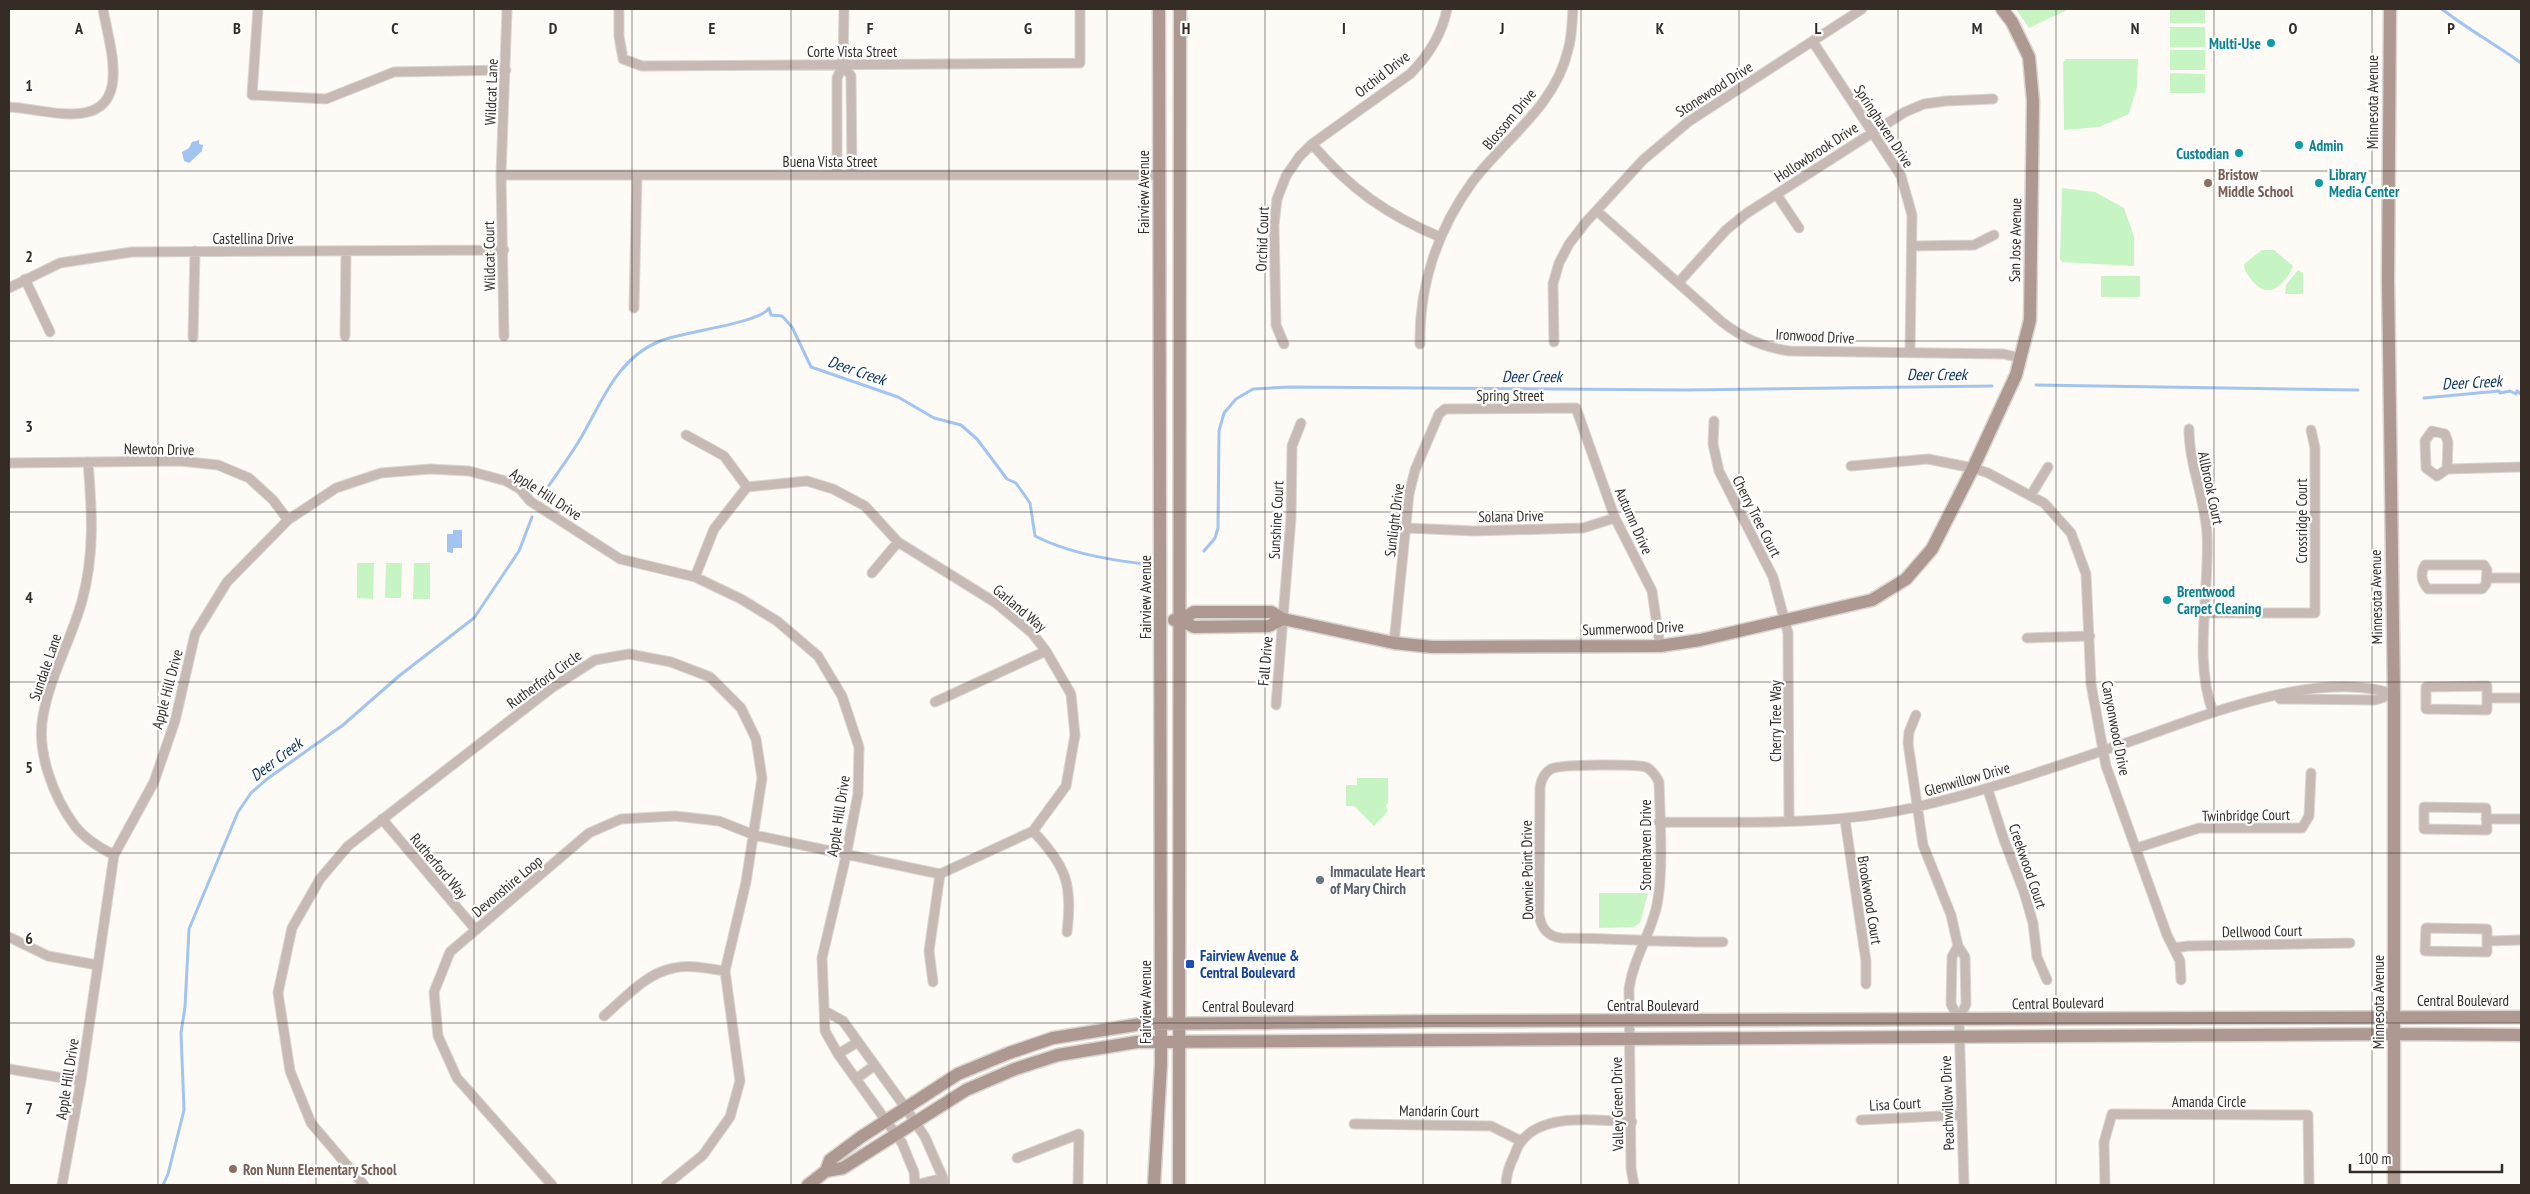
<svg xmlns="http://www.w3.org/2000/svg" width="2530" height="1194" font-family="'PT Sans Narrow',sans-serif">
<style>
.green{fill:#c7f4c3}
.water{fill:#a1c4f0}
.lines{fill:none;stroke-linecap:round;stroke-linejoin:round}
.stream{stroke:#a1c4f0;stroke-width:3}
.street-casing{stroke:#dad5d0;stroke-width:11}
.secondary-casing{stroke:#dad5d0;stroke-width:15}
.street{stroke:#c7b9b4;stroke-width:9}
.secondary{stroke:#ad9992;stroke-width:12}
.grid{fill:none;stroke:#352d25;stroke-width:1;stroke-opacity:0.55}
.culture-dot{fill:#0f9aa8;stroke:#fff;stroke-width:2}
.education-dot{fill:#8d6e63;stroke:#fff;stroke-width:2}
.worship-dot{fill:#6b7280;stroke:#fff;stroke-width:2}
.transit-dot{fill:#1a4fb4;stroke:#fff;stroke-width:2}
.labels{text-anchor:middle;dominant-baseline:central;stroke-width:4.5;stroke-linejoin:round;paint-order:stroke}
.culture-label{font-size:15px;font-weight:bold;fill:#0d838f;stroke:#fff;text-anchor:start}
.street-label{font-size:15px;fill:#352d25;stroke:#fff}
.education-label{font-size:15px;font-weight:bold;fill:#785e54;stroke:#fff;text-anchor:start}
.worship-label{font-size:15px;font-weight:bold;fill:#5b616d;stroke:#fff;text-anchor:start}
.transit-label{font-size:15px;font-weight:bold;fill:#164399;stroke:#fff;text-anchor:start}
.water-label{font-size:16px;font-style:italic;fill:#07305d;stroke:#fff}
.grid-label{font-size:16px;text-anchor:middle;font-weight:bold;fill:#352d25;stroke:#fff;stroke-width:4.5;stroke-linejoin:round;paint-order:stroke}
</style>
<rect width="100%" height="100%" fill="#fefaf6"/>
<path class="green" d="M 2016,9 L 2069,9 L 2029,28 Z
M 2170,9 L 2205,9 L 2205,23 L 2170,23 Z
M 2170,27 L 2205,27 L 2205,47 L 2170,47 Z
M 2170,50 L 2205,50 L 2205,70 L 2170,70 Z
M 2066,59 L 2138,59 L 2137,87 L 2129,114 L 2099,127 L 2064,130 L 2063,62 Z
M 2170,73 L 2205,74 L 2205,93 L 2170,93 Z
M 2062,188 L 2095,192 L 2124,208 L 2134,236 L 2134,266 L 2062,262 L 2060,259 Z
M 2262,250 L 2274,250 L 2293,266 C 2285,286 2267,302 2250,278 C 2247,273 2244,270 2244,264 Z
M 2298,270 L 2303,273 L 2303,294 L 2285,294 L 2286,285 Z
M 2101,276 L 2140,276 L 2140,297 L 2101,297 Z
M 357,563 L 374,563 L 373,599 L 357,598 Z
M 386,563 L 402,563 L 401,598 L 385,598 Z
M 414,563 L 430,563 L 430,599 L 413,599 Z
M 1357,778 L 1388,778 L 1388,803 L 1386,806 L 1388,811 L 1374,826 L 1354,806 L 1346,806 L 1346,785 L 1357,785 Z
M 1599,893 L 1648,893 L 1640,923 L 1634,927 L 1599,928 Z"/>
<path class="water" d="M 199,140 L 199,144 L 203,145 L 202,151 L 189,163 L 184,161 L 182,152 L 189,148 L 192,142 Z
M 453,530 L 462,530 L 462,548 L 453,548 L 453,553 L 447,552 L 447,534 L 453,534 Z"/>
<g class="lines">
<path class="stream" d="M 2442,9 C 2467,29 2495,44 2521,63
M 2036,385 L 2358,390
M 2424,398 L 2499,391 L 2500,393 L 2510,391 L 2516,394 L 2517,391 L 2521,394
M 546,490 C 558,472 571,455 582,436 C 603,399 618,358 660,341 C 681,332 761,323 769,308 L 771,315 L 782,316 L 792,327 L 811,367 L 898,397 L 934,418 L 961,425 L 977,439 L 1007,479 L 1016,483 L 1030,503 L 1035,536 C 1068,553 1108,560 1145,564
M 1204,551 L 1215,538 L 1218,528 L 1219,431 L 1224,413 L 1236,399 L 1253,389 L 1289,387 L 1686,390 L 1992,386
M 163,1185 L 168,1174 L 184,1110 L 181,1033 L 185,1007 L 189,929 L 238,812 L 251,793 L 267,779 L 343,725 L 399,676 L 474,618 L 519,551 L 532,517"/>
<g class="street-casing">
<path id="street" d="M 258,9 L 252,95 L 326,99 L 394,72 L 506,70
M 619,9 L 619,36 L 623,59 L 642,66 L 1080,63 L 1080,9
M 1813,42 L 1901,176 L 1912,215 L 1910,353
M 843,65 L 851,76 L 852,174
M 9,107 C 29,108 50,114 70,114 C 134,115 110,49 103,9
M 1312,144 C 1349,188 1387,215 1440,237
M 837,174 L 837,78 L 843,65 L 844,9
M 501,175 L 1159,175
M 1777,195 L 1799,228
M 1597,211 L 1722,322 C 1743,338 1762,347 1789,351 L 2004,354 L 2020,358
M 1912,246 L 1974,245 L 1994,235
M 25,279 L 50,332
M 1679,282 L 1726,230 L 1747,213 L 1905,112 L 1924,104 L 1946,101 L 1993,99
M 9,288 L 60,263 L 132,252 L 504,250
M 634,308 L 637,175
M 345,336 L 346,251
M 504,336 L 501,175 L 507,9
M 193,337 L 195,251
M 1554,342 L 1553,284 L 1559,263 L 1569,244 L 1586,222 L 1643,160 L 1688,122 L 1862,9
M 1284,344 L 1276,325 L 1274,225 L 1277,199 L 1286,176 L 1299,157 L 1312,144 L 1410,74 C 1428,56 1442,34 1447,9
M 1420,344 C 1419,285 1438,229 1473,181 C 1506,138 1555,106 1568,50 C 1572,37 1572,22 1573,9
M 1714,421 L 1713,444 L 1719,471 L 1773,577 L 1788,633 L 1789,821
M 2189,429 C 2189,465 2205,498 2207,534 C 2210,590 2193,661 2213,712
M 2432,431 L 2445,434 L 2448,442 L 2447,469 L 2437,476 L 2426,468 L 2425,441 Z
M 686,435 L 724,456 L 747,487
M 88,462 C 92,511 95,553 82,601 C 71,640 50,676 43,716 C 36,752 54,798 75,826 C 85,839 100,848 114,855
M 9,463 L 180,461 L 218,465 L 249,478 L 273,500 L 288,520
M 1851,466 L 1928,459 L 1973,468 L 1988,473 L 2044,503 L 2071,533 L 2086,574 L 2091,684 L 2106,766 L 2167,935 L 2180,961 L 2181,980
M 2447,469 L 2521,467
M 2031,495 L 2048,467
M 1406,528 L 1474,531 L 1583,528 L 1615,518
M 2425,565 L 2484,565 L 2487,570 L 2486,584 L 2482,589 L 2428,589 C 2421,581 2420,574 2425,565 Z
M 872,573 L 898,542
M 2487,578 L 2521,578
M 2206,613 L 2315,613 L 2315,448 L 2311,430
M 2027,638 L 2090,636
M 1394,643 L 1409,494 L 1415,470 L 1439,414 L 1445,409 L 1576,408 L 1615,518 L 1652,591 L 1660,646
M 2487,686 L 2487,710 L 2426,709 L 2426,687 Z
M 2487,698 L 2521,698
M 2280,699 L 2375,700 L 2394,694
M 935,702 L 1046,651
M 1276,705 L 1291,518 L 1292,446 L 1301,423
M 1916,715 L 1909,732 L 1908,743 L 1923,845 L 1951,915 L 1958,946 L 1965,957 L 1966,1004 L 1959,1020 L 1964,1185
M 1988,790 L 2004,840 L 2024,892 L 2033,923 L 2037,957 L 2047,980
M 2424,807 L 2486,808 L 2487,830 L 2424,829 Z
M 382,819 L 476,930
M 2486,819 L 2521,819
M 1845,820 L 1866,961 L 1866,984
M 1659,822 C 1745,822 1832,826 1916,807 C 1987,791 2054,767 2123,744 C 2199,718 2314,668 2394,694
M 1033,831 C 1066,866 1073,884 1067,932
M 2137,848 L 2199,828 L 2302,828 L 2309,816 L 2311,773
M 2426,928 L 2487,929 L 2487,952 L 2425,951 Z
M 9,937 L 48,956 L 97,965
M 2487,941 L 2521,940
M 1958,946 L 1952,957 L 1951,1004 L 1959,1020
M 2174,948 L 2188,946 L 2350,943
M 933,982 L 929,951 L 940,874
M 825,1011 L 843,1021 L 905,1107 L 925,1137 L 943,1178 L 943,1185
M 604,1016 C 625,998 646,973 674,968 C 690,964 709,969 725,971
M 838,1054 L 858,1042
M 9,1069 L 81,1081
M 856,1079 L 875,1065
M 1861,1120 L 1960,1115
M 1354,1124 L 1491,1126 L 1521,1141
M 1017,1158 L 1079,1134 L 1078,1185
M 62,1185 L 81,1081 L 114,855 L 154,782 L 175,721 L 195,634 L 227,582 L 288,520 L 336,488 L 381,473 L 430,469 L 469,471 L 506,481 L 520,489 L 530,501 L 620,559 L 695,577 L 741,599 L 777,621 L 818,656 L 842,696 L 859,747 L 858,794 L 846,856 L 822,958 L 825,1031 L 838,1054 L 902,1143 L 914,1172 L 915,1185
M 364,1185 L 311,1123 L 290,1071 L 278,993 L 292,928 L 320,879 L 348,846 L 553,687 L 595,660 L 629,654 L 671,662 L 710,677 L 741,708 L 756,739 L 762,778 L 746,882 L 725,971 L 740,1081 L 730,1117 L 703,1155 L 666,1185
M 552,1185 L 457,1078 L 438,1036 L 434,992 L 450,952 L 589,833 L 621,819 L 675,816 L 719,821 L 754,835 L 940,874 L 1033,831 L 1066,786 L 1075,735 L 1071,694 L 1046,651 L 1032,633 L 996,603 L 898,542 L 865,506 L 833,489 L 807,481 L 747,487 L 714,529 L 695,577
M 915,1185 L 943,1178
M 1506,1185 C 1506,1174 1509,1166 1514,1156 C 1516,1151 1518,1145 1521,1142 C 1542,1112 1601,1120 1632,1122
M 1634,1185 L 1631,1168 L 1629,989 C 1633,960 1649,937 1656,909 C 1664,877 1660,816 1659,782 C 1656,776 1652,770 1646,767 C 1636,764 1560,764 1551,769 C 1544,773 1541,780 1540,788 L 1539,914 C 1541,928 1547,936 1561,938 C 1615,938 1669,943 1723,942
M 2105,1185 L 2104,1142 L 2112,1114 L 2308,1115 L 2309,1185"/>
</g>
<g class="secondary-casing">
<path id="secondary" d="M 2390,9 L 2388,280 L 2394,694 L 2394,1185
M 1174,620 L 1180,620 L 1194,627 L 1269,626 L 1283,619
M 1180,620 L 1194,612 L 1271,612 L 1283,619 L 1394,643 L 1432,647 L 1660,646 L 1700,640 L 1872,600 L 1906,579 L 1932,549 L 1973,468 L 2016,375 L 2030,320 L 2033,101 L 2029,57 L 2012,22 L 2002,9
M 826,1171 L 843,1168 L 966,1090 L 1015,1069 L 1058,1055 L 1137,1042 L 2394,1034 L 2521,1035
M 808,1185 L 826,1171 L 830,1160 L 861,1137 L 958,1074 L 1009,1053 L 1053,1038 L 1141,1024 L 1436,1021 L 2521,1017
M 1154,1185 L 1161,1064 L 1159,9
M 1179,1185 L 1180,9"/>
</g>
<use href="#street" class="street"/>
<use href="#secondary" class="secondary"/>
</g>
<path class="grid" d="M 158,9 L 158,1185M 316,9 L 316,1185M 474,9 L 474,1185M 632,9 L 632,1185M 791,9 L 791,1185M 949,9 L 949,1185M 1107,9 L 1107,1185M 1265,9 L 1265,1185M 1423,9 L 1423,1185M 1581,9 L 1581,1185M 1739,9 L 1739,1185M 1898,9 L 1898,1185M 2056,9 L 2056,1185M 2214,9 L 2214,1185M 2372,9 L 2372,1185M 9,171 L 2521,171M 9,341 L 2521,341M 9,512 L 2521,512M 9,682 L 2521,682M 9,853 L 2521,853M 9,1023 L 2521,1023"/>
<g class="culture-dot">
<circle cx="2271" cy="43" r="5"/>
<circle cx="2299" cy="145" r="5"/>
<circle cx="2239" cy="153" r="5"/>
<circle cx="2319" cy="183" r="5"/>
<circle cx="2167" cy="600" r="5"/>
</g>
<g class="education-dot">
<circle cx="2208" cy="183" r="5"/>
<circle cx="233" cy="1169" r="5"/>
</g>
<circle class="worship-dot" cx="1320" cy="880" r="5"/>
<rect class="transit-dot" x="1185" y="959" width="10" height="10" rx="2.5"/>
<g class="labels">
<g class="culture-label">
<text x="2261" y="43" text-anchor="end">Multi-Use</text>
<text x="2309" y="145">Admin</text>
<text x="2229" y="153" text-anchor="end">Custodian</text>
<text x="2329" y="174">Library<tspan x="2329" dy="17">Media Center</tspan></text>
<text x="2177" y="591">Brentwood<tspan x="2177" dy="17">Carpet Cleaning</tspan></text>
</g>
<g class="street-label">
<text x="852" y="51">Corte Vista Street</text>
<text transform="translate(1382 74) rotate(-38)">Orchid Drive</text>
<text transform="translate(1714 89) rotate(-33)">Stonewood Drive</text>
<text transform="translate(491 92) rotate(-88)">Wildcat Lane</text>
<text transform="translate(2372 102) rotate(-90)">Minnesota Avenue</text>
<text transform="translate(1509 119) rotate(-50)">Blossom Drive</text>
<text transform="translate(1884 126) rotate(57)">Springhaven Drive</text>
<text transform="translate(1816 152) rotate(-33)">Hollowbrook Drive</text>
<text x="830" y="161">Buena Vista Street</text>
<text transform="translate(1143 192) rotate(-90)">Fairview Avenue</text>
<text x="253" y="238">Castellina Drive</text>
<text transform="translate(1262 239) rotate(-88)">Orchid Court</text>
<text transform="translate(2015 240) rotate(-89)">San Jose Avenue</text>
<text transform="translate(489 256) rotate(-91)">Wildcat Court</text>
<text transform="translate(1815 336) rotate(3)">Ironwood Drive</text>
<text x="1510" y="395">Spring Street</text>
<text transform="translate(159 449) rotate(1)">Newton Drive</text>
<text transform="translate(2211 488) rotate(78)">Allbrook Court</text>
<text transform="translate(546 494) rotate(33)">Apple Hill Drive</text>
<text transform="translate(1511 516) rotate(-1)">Solana Drive</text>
<text transform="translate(1757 516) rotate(63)">Cherry Tree Court</text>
<text transform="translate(1276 520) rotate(-87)">Sunshine Court</text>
<text transform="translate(1394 520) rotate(-83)">Sunlight Drive</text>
<text transform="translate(1634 521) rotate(66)">Autumn Drive</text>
<text transform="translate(2301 521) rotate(-90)">Crossridge Court</text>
<text transform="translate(1145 597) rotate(-90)">Fairview Avenue</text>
<text transform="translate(2376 597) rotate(-91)">Minnesota Avenue</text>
<text transform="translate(1020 608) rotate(40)">Garland Way</text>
<text transform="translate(1633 628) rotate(-2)">Summerwood Drive</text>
<text transform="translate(1265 661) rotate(-85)">Fall Drive</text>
<text transform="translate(45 667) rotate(-71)">Sundale Lane</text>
<text transform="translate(544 679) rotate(-36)">Rutherford Circle</text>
<text transform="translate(167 689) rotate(-75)">Apple Hill Drive</text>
<text transform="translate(1775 721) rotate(-90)">Cherry Tree Way</text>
<text transform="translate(2116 728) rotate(79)">Canyonwood Drive</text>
<text transform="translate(1967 779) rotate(-16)">Glenwillow Drive</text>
<text transform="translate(2246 815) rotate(-1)">Twinbridge Court</text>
<text transform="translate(838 816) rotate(-81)">Apple Hill Drive</text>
<text transform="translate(1645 845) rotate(-90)">Stonehaven Drive</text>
<text transform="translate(439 866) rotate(50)">Rutherford Way</text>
<text transform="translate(2028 866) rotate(71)">Creekwood Court</text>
<text transform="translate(1527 870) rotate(-91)">Downie Point Drive</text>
<text transform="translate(507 886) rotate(-40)">Devonshire Loop</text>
<text transform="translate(1870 900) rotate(81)">Brookwood Court</text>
<text transform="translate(2262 931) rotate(-1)">Dellwood Court</text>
<text x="2463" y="1000">Central Boulevard</text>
<text transform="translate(1145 1002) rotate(-90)">Fairview Avenue</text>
<text transform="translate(2378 1002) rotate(-90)">Minnesota Avenue</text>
<text transform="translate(2058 1003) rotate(-1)">Central Boulevard</text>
<text x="1653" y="1005">Central Boulevard</text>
<text x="1248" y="1006">Central Boulevard</text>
<text transform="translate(67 1079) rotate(-81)">Apple Hill Drive</text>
<text x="2209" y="1101">Amanda Circle</text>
<text transform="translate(1947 1103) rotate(-92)">Peachwillow Drive</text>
<text transform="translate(1617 1104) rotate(-91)">Valley Green Drive</text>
<text transform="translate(1895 1104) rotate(-3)">Lisa Court</text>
<text transform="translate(1439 1111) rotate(1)">Mandarin Court</text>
</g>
<g class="education-label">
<text x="2218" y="174">Bristow<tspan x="2218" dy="17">Middle School</tspan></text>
<text x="243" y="1169">Ron Nunn Elementary School</text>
</g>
<g class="worship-label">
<text x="1330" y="871">Immaculate Heart<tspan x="1330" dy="17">of Mary Chirch</tspan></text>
</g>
<g class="transit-label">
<text x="1200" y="955">Fairview Avenue &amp;<tspan x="1200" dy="17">Central Boulevard</tspan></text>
</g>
<g class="water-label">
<text transform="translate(857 370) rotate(19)">Deer Creek</text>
<text x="1937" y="374">Deer Creek</text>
<text x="1532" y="376">Deer Creek</text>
<text transform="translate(2472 382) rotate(-3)">Deer Creek</text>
<text transform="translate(276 759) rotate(-37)">Deer Creek</text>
</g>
</g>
<g class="grid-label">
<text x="79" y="34">A</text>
<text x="237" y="34">B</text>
<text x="395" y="34">C</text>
<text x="553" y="34">D</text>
<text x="712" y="34">E</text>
<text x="870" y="34">F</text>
<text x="1028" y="34">G</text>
<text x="1186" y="34">H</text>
<text x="1344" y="34">I</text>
<text x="1502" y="34">J</text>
<text x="1660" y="34">K</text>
<text x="1818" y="34">L</text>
<text x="1977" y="34">M</text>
<text x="2135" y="34">N</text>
<text x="2293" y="34">O</text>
<text x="2451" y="34">P</text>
<text x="29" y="91">1</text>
<text x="29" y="262">2</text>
<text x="29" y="432">3</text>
<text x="29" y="603">4</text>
<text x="29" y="773">5</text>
<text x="29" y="944">6</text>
<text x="29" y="1114">7</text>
</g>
<rect width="2530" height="1194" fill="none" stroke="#352d25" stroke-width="20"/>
<path d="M2350 1164v8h152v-8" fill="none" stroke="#352d25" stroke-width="2.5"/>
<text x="2358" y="1164" font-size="15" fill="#352d25" stroke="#ffffff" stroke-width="4" paint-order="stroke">100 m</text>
</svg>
